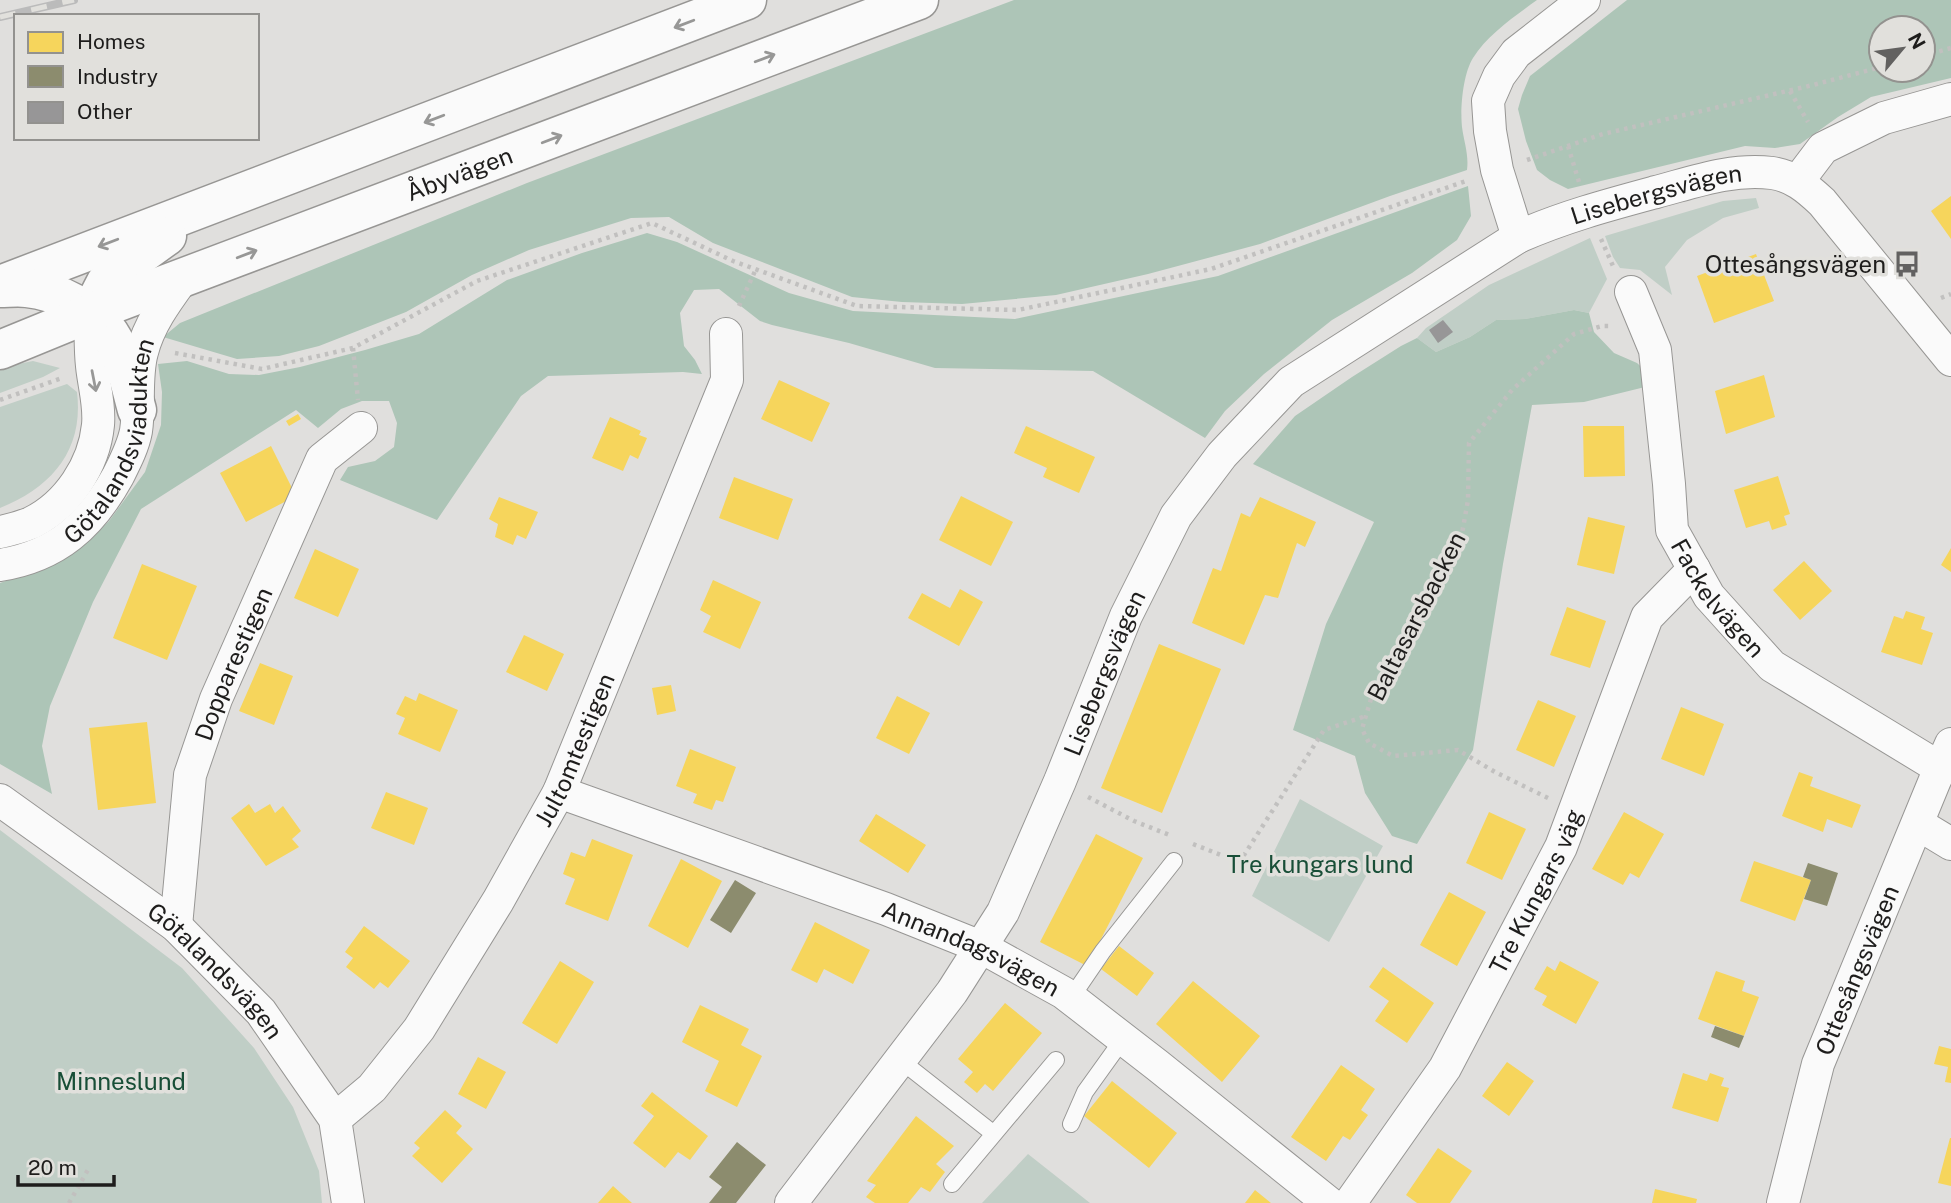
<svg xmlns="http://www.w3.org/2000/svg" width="1951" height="1203" font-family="'Public Sans',sans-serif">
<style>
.green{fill:#c0cec6}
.forest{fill:#adc5b7;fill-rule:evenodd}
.homes{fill:#f6d55c}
.industry{fill:#8c8c6e}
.building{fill:#979697}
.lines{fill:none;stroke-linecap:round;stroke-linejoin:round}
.service-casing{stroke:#979694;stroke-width:18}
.minor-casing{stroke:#979694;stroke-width:34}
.tertiary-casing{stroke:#979694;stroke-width:41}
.path{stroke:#c1c0bf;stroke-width:4.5;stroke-dasharray:3.5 5;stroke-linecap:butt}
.service{stroke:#fafafa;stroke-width:16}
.minor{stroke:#fafafa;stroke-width:32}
.tertiary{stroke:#fafafa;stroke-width:38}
.rail-casing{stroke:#bbb;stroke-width:8}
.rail{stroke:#e1e0dc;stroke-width:5;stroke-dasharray:16;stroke-linecap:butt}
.oneway{stroke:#979796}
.labels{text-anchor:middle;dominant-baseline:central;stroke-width:7;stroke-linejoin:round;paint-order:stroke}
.street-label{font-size:24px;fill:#1e1d1c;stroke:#e1e0dc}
.poi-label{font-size:24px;fill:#1e1d1c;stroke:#e1e0dc;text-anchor:end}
.park-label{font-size:24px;fill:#184e37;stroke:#e1e0dc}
</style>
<rect width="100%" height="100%" fill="#e0dfdd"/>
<path class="green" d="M 1756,198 L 1759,208 L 1723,218 L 1687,240 L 1665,267 L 1672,295 L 1640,270 L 1620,268 L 1613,257 L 1605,236 L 1723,201 Z
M 1590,238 L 1607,279 L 1589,313 L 1574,310 L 1525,319 L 1496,320 L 1470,337 L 1436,352 L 1417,338 L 1426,328 L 1489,285 Z
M 33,361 L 60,368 L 43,377 L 0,393 L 0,370 L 13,365 Z
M 67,384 L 77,392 C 84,450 52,487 0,508 L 0,407 Z
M 1300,799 L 1383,846 L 1329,942 L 1252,896 Z
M 0,830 L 182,968 L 254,1048 L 293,1107 L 319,1171 L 322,1203 L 0,1203 Z
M 1028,1154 L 1090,1203 L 982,1203 Z"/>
<path class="forest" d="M 1014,0 L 1537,0 C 1515,16 1487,35 1473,58 C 1463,74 1460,108 1462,127 C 1464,142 1469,155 1467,170 L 1390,196 L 1260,244 L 1148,274 L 1056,295 L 962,304 L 902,302 L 852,297 L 713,243 L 669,217 L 631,218 L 529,250 L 472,275 L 406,312 L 319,346 L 279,356 L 237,359 L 163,337 L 180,323 L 527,183 Z
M 1627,0 L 1951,0 L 1951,78 L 1871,97 L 1838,117 L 1800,144 L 1775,148 L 1745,146 L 1568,189 L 1550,180 L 1537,170 L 1526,141 L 1518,109 L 1522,95 L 1530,76 ZM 1923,28 L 1923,70 L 1881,70 L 1881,28 Z
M 1468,186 L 1471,216 L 1457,240 L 1412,273 L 1332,320 L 1264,374 L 1225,411 L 1205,438 L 1093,371 L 935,368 L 849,343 L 772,325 L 760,321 L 719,289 L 694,290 L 680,313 L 684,346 L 695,360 L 702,374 L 683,372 L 548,376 L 521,396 L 437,520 L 340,480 L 348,467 L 375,461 L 394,447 L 397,423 L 389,401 L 362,401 L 341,409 L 318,428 L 296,410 L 141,509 L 93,602 L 50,706 L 42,746 L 52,794 L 0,764 L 0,583 L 38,570 L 77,551 L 109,521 L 145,472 L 161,425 L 162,392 L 158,364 L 187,361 L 229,374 L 259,375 L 300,367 L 365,350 L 419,334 L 507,280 L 582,253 L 647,233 L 677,242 L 789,293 L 853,311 L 1015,319 L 1218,276 Z
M 1574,310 L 1589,313 L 1594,332 L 1614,353 L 1637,363 L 1653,378 L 1645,387 L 1584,402 L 1532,405 L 1503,564 L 1473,750 L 1417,844 L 1392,836 L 1365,793 L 1355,756 L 1293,730 L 1326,624 L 1374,522 L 1253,464 L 1295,416 L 1352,377 L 1401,346 L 1417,338 L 1436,352 L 1470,337 L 1496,320 L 1525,319 Z"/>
<path class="homes" d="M 1951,196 L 1951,239 L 1931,211 Z
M 1756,254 L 1774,301 L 1714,323 L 1697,276 Z
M 1764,375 L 1775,417 L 1726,434 L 1715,391 Z
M 779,380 L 830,403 L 812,442 L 761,419 Z
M 298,414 L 301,419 L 289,426 L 286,421 Z
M 610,417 L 641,431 L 639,435 L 647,438 L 638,459 L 630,455 L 623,471 L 592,458 Z
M 1026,426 L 1095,457 L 1079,493 L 1043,477 L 1047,468 L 1014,453 Z
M 1583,426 L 1624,426 L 1625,476 L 1584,477 Z
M 271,446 L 296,496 L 246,522 L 220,473 Z
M 1778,476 L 1790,514 L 1784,516 L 1787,525 L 1772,530 L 1769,521 L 1746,528 L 1734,490 Z
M 734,477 L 793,499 L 778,540 L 719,518 Z
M 961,496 L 1013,522 L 991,566 L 939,540 Z
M 499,497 L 538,512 L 526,539 L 517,535 L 513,545 L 495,537 L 498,524 L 489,519 Z
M 1260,497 L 1316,522 L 1305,547 L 1297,543 L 1278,598 L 1265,595 L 1244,645 L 1192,623 L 1213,568 L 1221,571 L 1241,513 L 1250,517 Z
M 1588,517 L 1625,526 L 1614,574 L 1577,565 Z
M 1951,548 L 1951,572 L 1941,565 Z
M 315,549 L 359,569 L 338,617 L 294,598 Z
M 1804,561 L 1832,591 L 1800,620 L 1773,590 Z
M 142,564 L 197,586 L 167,660 L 113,638 Z
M 713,580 L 761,602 L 740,649 L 703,632 L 711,616 L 700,610 Z
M 960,589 L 983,602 L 959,646 L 908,618 L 922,593 L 950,608 Z
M 1567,607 L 1606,621 L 1590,668 L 1550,655 Z
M 1906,611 L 1925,617 L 1921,629 L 1933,633 L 1922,665 L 1881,652 L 1894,616 L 1903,619 Z
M 524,635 L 564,654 L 547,691 L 506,672 Z
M 1159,644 L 1221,669 L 1162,813 L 1101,788 Z
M 260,663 L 293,676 L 274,725 L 239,711 Z
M 671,685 L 676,711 L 657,715 L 652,688 Z
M 419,693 L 458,710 L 440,752 L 398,734 L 405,718 L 396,714 L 405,696 L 416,701 Z
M 897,696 L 930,713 L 909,754 L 876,738 Z
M 1538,700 L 1576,716 L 1554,767 L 1516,750 Z
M 1681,707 L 1724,724 L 1704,776 L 1661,759 Z
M 147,722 L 156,803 L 98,810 L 89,728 Z
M 690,749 L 736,767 L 723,802 L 716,800 L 712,810 L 693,803 L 697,794 L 676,786 Z
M 1799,772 L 1813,777 L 1810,786 L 1861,805 L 1852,828 L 1827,819 L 1823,832 L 1782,816 Z
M 386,792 L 428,808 L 414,845 L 371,828 Z
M 249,804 L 255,813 L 270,804 L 275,813 L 283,806 L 301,831 L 292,839 L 299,847 L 266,866 L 231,818 Z
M 1489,812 L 1526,829 L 1502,880 L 1466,863 Z
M 1624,812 L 1664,834 L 1639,878 L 1630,873 L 1623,885 L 1592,869 Z
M 876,814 L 926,845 L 908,873 L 859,841 Z
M 1096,834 L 1143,858 L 1087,966 L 1040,942 Z
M 592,839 L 633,855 L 608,921 L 565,904 L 575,879 L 563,874 L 571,852 L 585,857 Z
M 681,859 L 722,881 L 688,948 L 648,926 Z
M 1754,861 L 1811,880 L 1795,921 L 1740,901 Z
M 1449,892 L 1486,912 L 1457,966 L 1420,945 Z
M 815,922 L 870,950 L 853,984 L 824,969 L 817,983 L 791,970 Z
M 364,926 L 410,961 L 388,988 L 380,982 L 374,989 L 346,967 L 353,958 L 345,952 Z
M 1119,946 L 1154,973 L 1137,996 L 1101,969 Z
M 560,961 L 594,982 L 557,1044 L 522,1023 Z
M 1560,961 L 1599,982 L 1576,1024 L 1542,1005 L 1547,996 L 1534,989 L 1547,966 L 1555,971 Z
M 1383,967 L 1434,1003 L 1407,1043 L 1375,1021 L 1389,1001 L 1369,987 Z
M 1716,971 L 1745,981 L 1742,991 L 1759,997 L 1744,1036 L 1698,1019 Z
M 1193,981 L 1260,1036 L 1222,1082 L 1156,1024 Z
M 1005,1003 L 1042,1033 L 993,1091 L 985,1084 L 977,1093 L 964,1082 L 973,1072 L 958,1059 Z
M 700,1005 L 749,1029 L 741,1045 L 762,1056 L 737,1107 L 705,1091 L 719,1061 L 682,1042 Z
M 1939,1046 L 1951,1049 L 1951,1083 L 1945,1082 L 1948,1067 L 1934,1064 Z
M 478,1057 L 506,1072 L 486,1109 L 458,1094 Z
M 1507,1062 L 1534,1081 L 1509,1116 L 1482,1096 Z
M 1341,1065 L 1375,1089 L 1361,1110 L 1368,1115 L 1350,1140 L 1343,1136 L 1326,1161 L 1291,1137 Z
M 1683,1073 L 1707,1081 L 1710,1073 L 1724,1078 L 1721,1086 L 1729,1088 L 1718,1122 L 1672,1108 Z
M 1112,1081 L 1177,1133 L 1149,1168 L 1084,1116 Z
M 652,1092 L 708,1136 L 690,1160 L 678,1152 L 665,1168 L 633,1143 L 654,1116 L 641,1106 Z
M 445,1110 L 462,1126 L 456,1133 L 473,1149 L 442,1183 L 412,1156 L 420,1148 L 414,1143 Z
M 916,1116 L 954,1146 L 936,1164 L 945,1172 L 930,1192 L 921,1187 L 908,1203 L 875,1203 L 866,1197 L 876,1185 L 867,1181 Z
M 1950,1138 L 1951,1138 L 1951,1186 L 1938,1183 Z
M 1438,1148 L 1472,1171 L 1450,1203 L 1417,1203 L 1406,1195 Z
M 613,1186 L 632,1203 L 598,1203 Z
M 1655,1189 L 1697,1199 L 1696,1203 L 1652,1203 Z
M 1255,1190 L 1271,1203 L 1245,1203 Z"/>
<path class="industry" d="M 1808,863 L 1838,873 L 1827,906 L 1804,899 L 1811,880 L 1803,877 Z
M 735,880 L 756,893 L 731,933 L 710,920 Z
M 1715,1026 L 1744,1036 L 1739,1048 L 1711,1037 Z
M 737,1142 L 766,1165 L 736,1203 L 709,1203 L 722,1187 L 709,1177 Z"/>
<path class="building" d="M 1443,320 L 1453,332 L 1438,343 L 1429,330 Z"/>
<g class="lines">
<g class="service-casing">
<path id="service" d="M 1071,998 L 1103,951 L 1174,861
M 900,1060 L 994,1134
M 1071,1124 L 1085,1092 L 1123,1039
M 952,1184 L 1056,1060"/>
</g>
<g class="minor-casing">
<g id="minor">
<path d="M 1798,181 L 1823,148 L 1884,118 L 1951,99"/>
<path d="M 1518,237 L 1497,170 L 1490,131 L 1488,101 L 1499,76 L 1516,53 L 1584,0"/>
<path id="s1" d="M 1631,292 L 1655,350 L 1669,484 L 1672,530 L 1709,596 L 1772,666 L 1940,768"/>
<path d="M 0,532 C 10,530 21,527 31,523 C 68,505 94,465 98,425 C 100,405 94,386 92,366 C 90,349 91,330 90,313"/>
<path id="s2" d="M 0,565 C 57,556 91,525 118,476 C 125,462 133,447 136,431 C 140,406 135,377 142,352 C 149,324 167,300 183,278"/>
<path id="s3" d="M 559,792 L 886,909 L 981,947 L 1064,993 L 1157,1065 L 1329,1203"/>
<path id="s4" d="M 0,800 L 176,926 L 261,1012 L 335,1119 L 348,1203"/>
<path d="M 1918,824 L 1951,844"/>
<path id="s5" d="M 176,926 L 190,775 L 216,699 L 322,459 L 361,428"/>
<path id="s6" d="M 335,1119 L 372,1088 L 419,1029 L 498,901 L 559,792 L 727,380 L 726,334"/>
<path id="s7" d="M 791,1203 L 952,992 L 1003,912 L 1060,781 L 1126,616 L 1176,516 L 1222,455 L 1291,382 L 1518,237 C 1563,217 1608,205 1656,192 C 1694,182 1731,168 1772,173 C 1793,176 1807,188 1822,202 L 1951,360"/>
<path id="s8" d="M 1350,1203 L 1445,1068 L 1561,847 L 1647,617 L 1694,569"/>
<path id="s9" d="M 1783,1203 L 1818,1064 L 1935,780 L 1951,744"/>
</g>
</g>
<g class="tertiary-casing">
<g id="tertiary">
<path d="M 0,285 L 747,0"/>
<path d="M 0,288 C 9,288 18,287 27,288 C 57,291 93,309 110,334 C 125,357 130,385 137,410"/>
<path d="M 90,313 L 106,282 L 124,267 L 167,236"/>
<path id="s10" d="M 0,350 L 105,307 L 919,0"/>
</g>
</g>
<path class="path" d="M 1923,56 L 1951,48
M 1790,91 L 1808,122
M 1568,146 L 1579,182
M 1527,160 L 1603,134 L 1813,85 L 1881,67
M 1601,239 L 1613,266
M 1941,298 L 1951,294
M 739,306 L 756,269
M 353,348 L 358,400
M 175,353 L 262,369 L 353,348 L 477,281 L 652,223 L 733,261 L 857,306 L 1018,310 L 1211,269 L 1469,180
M 0,400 L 62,378
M 1088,797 L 1134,821 L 1172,836
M 1548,798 L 1495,772 L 1458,750 L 1393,756 L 1369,743 L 1362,729 L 1371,699 L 1393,654 L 1461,539 L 1468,500 L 1469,443 L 1512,390 L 1574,334 L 1602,326 L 1612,326
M 1193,844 L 1264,872
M 1239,863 L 1324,730 L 1366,716
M 69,1203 L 89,1168"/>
<use href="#service" class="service"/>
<use href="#minor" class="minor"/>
<use href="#tertiary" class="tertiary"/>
<g class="rail-casing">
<path id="rail" d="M 0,17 L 74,0"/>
</g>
<use href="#rail" class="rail"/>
</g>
<defs><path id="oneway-shaft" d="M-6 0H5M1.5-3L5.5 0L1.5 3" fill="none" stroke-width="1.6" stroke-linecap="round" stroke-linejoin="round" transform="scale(1.75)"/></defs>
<g class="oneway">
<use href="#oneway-shaft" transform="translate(684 24) rotate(159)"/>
<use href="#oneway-shaft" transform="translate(765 58) rotate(-21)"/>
<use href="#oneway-shaft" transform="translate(434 119) rotate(159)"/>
<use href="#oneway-shaft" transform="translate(552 139) rotate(-21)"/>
<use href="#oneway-shaft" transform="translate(108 243) rotate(159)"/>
<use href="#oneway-shaft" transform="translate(247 254) rotate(-21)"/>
<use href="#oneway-shaft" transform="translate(94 381) rotate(79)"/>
</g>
<defs>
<g id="bus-bare" transform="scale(2.1)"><path d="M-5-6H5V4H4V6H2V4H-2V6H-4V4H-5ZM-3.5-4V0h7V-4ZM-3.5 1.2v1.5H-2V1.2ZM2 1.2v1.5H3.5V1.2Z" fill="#626160" stroke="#e1e0dc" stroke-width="2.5" paint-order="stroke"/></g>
</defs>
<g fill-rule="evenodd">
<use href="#bus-bare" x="1907" y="264"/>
</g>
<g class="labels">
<g class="street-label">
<text stroke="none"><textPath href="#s10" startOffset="492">Åbyvägen</textPath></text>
<text stroke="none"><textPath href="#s7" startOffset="1384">Lisebergsvägen</textPath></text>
<text stroke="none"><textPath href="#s2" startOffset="184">Götalandsviadukten</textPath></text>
<text stroke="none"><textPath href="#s1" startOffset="326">Fackelvägen</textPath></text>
<text transform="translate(1416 616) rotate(-63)">Baltasarsbacken</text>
<text stroke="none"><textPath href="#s5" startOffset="271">Dopparestigen</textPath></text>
<text stroke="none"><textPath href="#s7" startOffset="620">Lisebergsvägen</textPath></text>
<text stroke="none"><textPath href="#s6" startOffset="444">Jultomtestigen</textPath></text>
<text stroke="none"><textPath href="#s8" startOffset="364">Tre Kungars väg</textPath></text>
<text stroke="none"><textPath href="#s3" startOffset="441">Annandagsvägen</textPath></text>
<text stroke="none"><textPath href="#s9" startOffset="245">Ottesångsvägen</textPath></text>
<text stroke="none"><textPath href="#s4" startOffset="276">Götalandsvägen</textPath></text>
</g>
<g class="poi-label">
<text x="1886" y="264">Ottesångsvägen</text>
</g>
<g class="park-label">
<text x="1320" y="864">Tre kungars lund</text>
<text x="121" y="1081">Minneslund</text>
</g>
</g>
<rect x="14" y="14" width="245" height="126" fill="#e1e0dc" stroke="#93928f" stroke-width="2"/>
<rect x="28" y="32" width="35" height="21" fill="#f6d55c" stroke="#93928f" stroke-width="2"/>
<text x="77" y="49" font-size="21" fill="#1e1d1c">Homes</text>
<rect x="28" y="66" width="35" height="21" fill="#8c8c6e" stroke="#93928f" stroke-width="2"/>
<text x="77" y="84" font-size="21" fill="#1e1d1c">Industry</text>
<rect x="28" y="102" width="35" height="21" fill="#979697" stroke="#93928f" stroke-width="2"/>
<text x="77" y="119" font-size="21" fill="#1e1d1c">Other</text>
<g transform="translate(1902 49) rotate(61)"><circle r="33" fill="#e1e0dc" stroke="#93928f" stroke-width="2"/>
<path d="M0-5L12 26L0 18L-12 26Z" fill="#626160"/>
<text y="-10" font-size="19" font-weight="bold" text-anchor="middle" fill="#1e1d1c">N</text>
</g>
<path d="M18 1175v10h96v-10" fill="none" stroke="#1e1d1c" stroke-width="3.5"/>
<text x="28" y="1175" font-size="21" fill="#1e1d1c" stroke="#e1e0dc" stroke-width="5" paint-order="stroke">20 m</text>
</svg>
